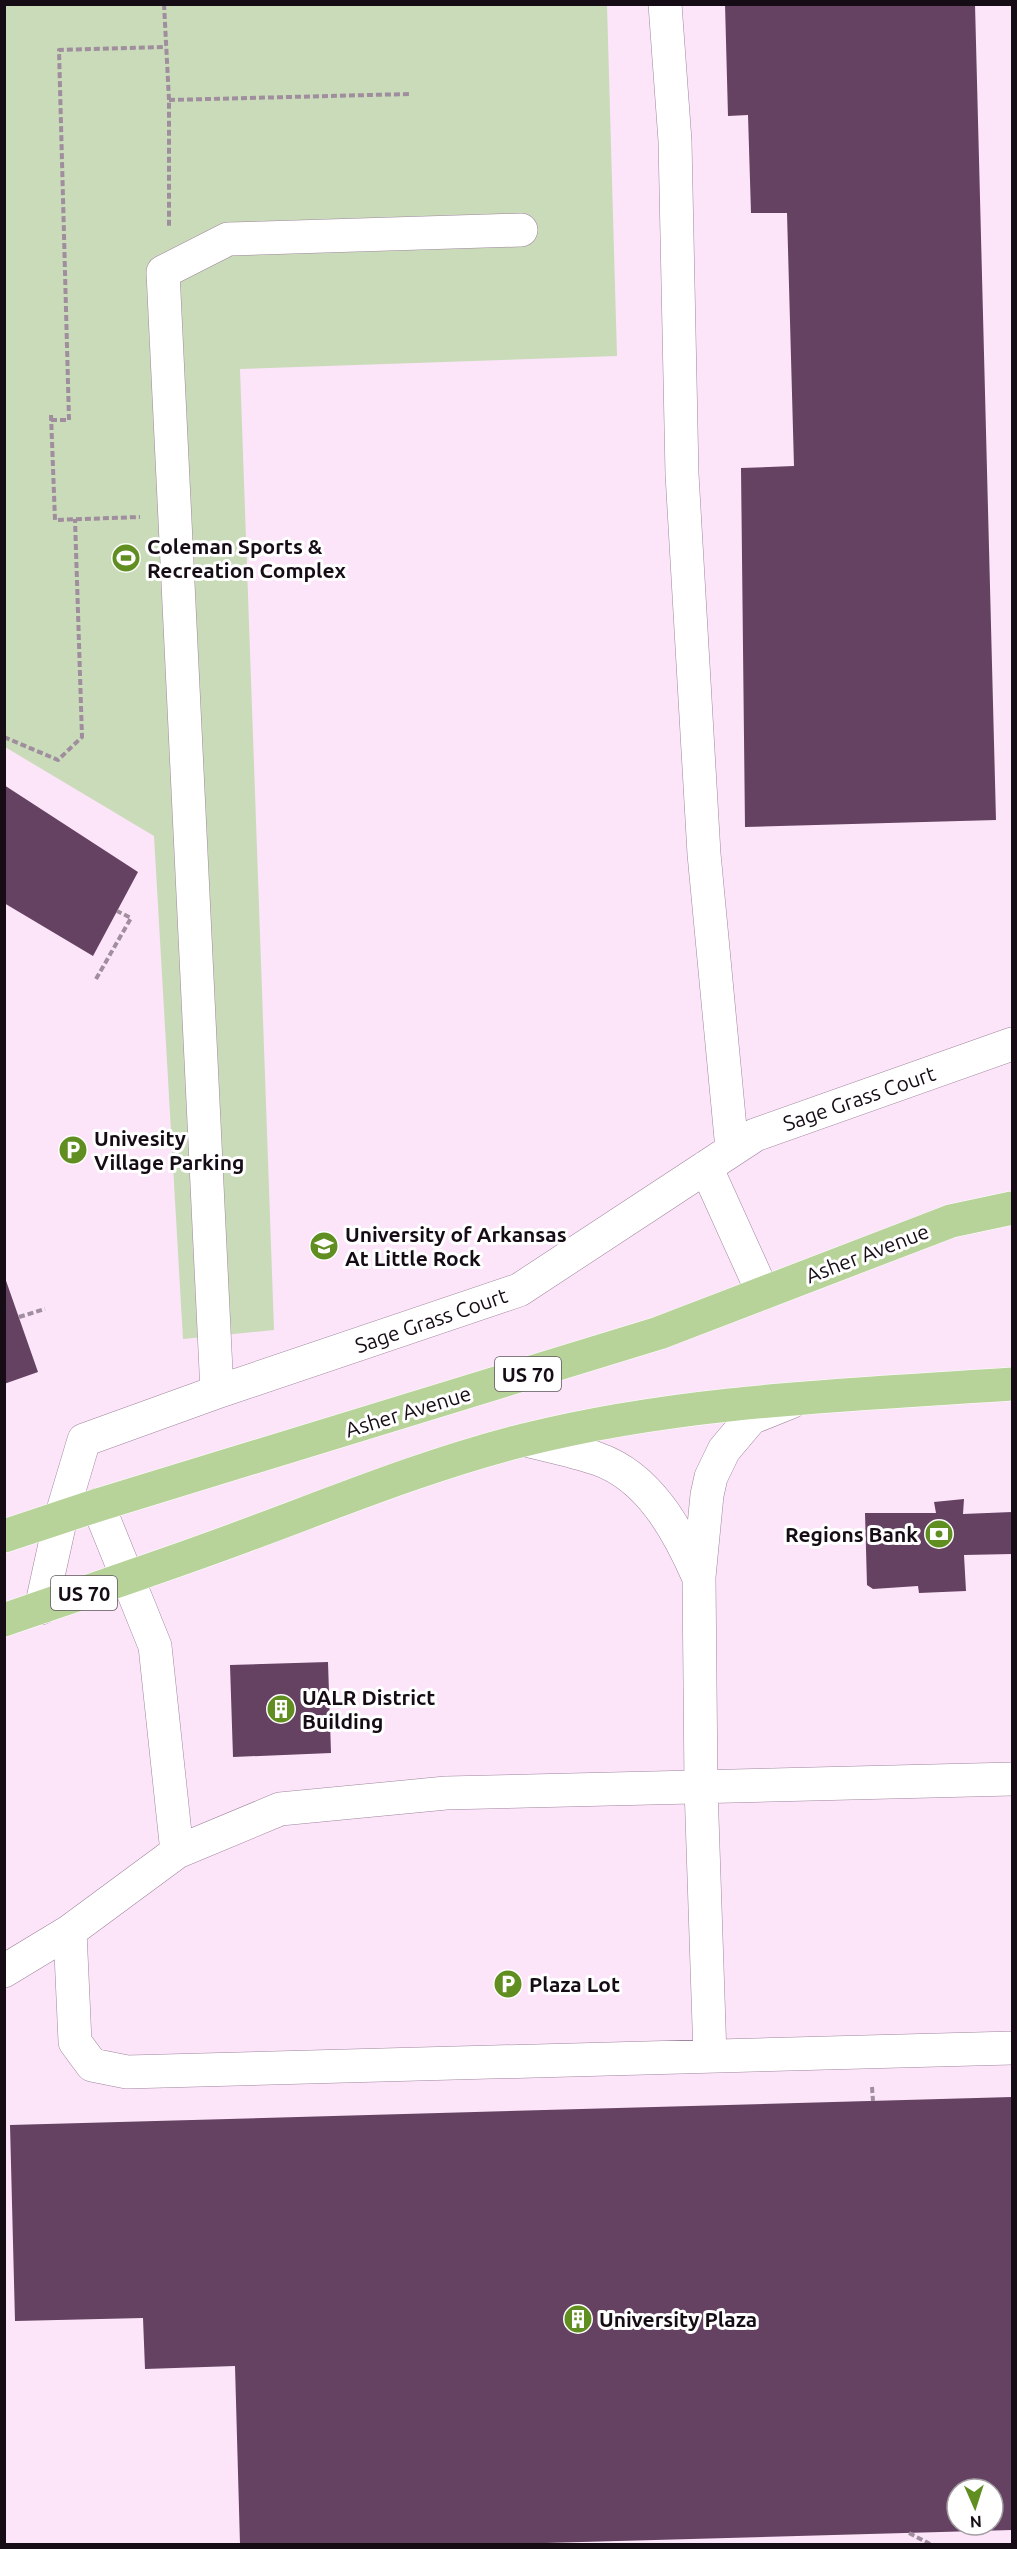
<svg xmlns="http://www.w3.org/2000/svg" width="1017" height="2549" font-family="Ubuntu,sans-serif">
<style>
.green{fill:#c9dbb9}
.building{fill:#654162;fill-rule:evenodd}
.lines{fill:none;stroke-linecap:round;stroke-linejoin:round}
.minor-casing{stroke:#9f859d;stroke-width:34}
.major-casing{stroke:#fff;stroke-width:34}
.path{stroke:#a08e9e;stroke-width:4;stroke-dasharray:6 3;stroke-linecap:butt}
.minor{stroke:#fff;stroke-width:33}
.major{stroke:#b8d39a;stroke-width:33}
.labels{text-anchor:middle;dominant-baseline:central;stroke-width:6;stroke-linejoin:round;paint-order:stroke}
.shield{fill:#fff;stroke:#5c555b;stroke-width:1.5}
.shield-label{font-size:20px;font-weight:bold;fill:#160c15}
.poi-label{font-size:21px;font-weight:bold;fill:#160c15;stroke:#fff;text-anchor:start}
.street-label{font-size:21px;fill:#160c15;stroke:#fff}
</style>
<rect width="100%" height="100%" fill="#fce5f9"/>
<path class="green" d="M 5,5 L 607,5 L 617,356 L 240,369 L 274,1330 L 183,1339 L 154,836 L 5,747 Z"/>
<path class="building" d="M 725,4 L 975,4 L 996,820 L 745,827 L 741,468 L 794,466 L 787,213 L 751,213 L 748,115 L 728,116 Z
M 4,785 L 138,872 L 93,956 L 4,903 Z
M 4,1275 L 38,1372 L 4,1384 Z
M 964,1499 L 963,1514 L 1012,1512 L 1012,1554 L 964,1555 L 966,1591 L 919,1593 L 918,1586 L 873,1589 L 867,1585 L 865,1513 L 936,1513 L 934,1502 Z
M 328,1662 L 331,1753 L 233,1757 L 230,1665 Z
M 1012,2097 L 1012,2530 L 510,2544 L 240,2544 L 235,2366 L 145,2369 L 143,2318 L 15,2321 L 10,2125 ZM 957,2489 L 993,2489 L 993,2525 L 957,2525 Z"/>
<g class="lines">
<g class="minor-casing">
<path id="minor" d="M 665,4 L 675,141 L 682,474 L 704,854 L 732,1149
M 706,1167 L 763,1293
M 217,1392 L 163,272 L 228,239 L 521,230
M 526,1440 C 550,1446 575,1451 598,1459 C 649,1477 678,1530 698,1576
M 41,1608 L 61,1517 L 84,1440 L 217,1392 L 519,1290 L 755,1135 L 1012,1044
M 177,1852 L 280,1809 L 446,1793 L 1012,1779
M 70,1931 L 75,2042 L 92,2065 L 127,2072 L 1012,2048
M 4,1971 L 70,1931 L 177,1852 L 155,1646 L 98,1505
M 710,2056 L 701,1787 L 699,1577 L 707,1495 L 711,1477 L 724,1450 L 751,1418 L 791,1402"/>
</g>
<g class="major-casing">
<path id="major" d="M 4,1536 L 98,1505 L 659,1333 L 951,1221 L 1012,1208
M 4,1620 C 85,1592 167,1565 247,1535 C 339,1501 429,1464 524,1440 C 683,1400 850,1395 1012,1384"/>
</g>
<path class="path" d="M 164,4 L 169,100 L 169,228
M 169,100 L 409,94
M 51,415 L 55,520 L 140,517
M 51,420 L 69,420 L 59,50 L 166,47
M 4,737 L 58,760 L 82,737 L 75,519
M 96,979 L 131,918 L 117,911
M 19,1317 L 45,1309
M 872,2087 L 873,2101
M 909,2533 L 930,2544"/>
<use href="#minor" class="minor"/>
<use href="#major" class="major"/>
</g>
<defs>
<g id="stadium-disc" transform="scale(1.5)"><circle r="9.5" fill="#608e21" stroke="#fff"/><path d="M0-5a6.5 5 0 1 0 0 10a6.5 5 0 1 0 0-10ZM-3.5-1.8h7v3.6h-7Z" fill="#fff"/></g>
<g id="parking-disc" transform="scale(1.5)"><circle r="9.5" fill="#608e21" stroke="#fff"/><path d="M-3.5-5.5H1a3.5 3.5 0 0 1 0 7H-1V5.5H-3.5ZM-1-3.4V-.6H.8a1.4 1.4 0 0 0 0-2.8Z" fill="#fff"/></g>
<g id="university-disc" transform="scale(1.5)"><circle r="9.5" fill="#608e21" stroke="#fff"/><path d="M0-5L7-2L0 1L-7-2ZM-4 1L0 2.5L4 1V4Q0 6-4 4Z" fill="#fff"/></g>
<g id="bank-disc" transform="scale(1.5)"><circle r="9.5" fill="#608e21" stroke="#fff"/><path d="M-6-4H6V4H-6ZM0-2.3a2.3 2.3 0 1 0 0 4.6a2.3 2.3 0 1 0 0-4.6Z" fill="#fff"/></g>
<g id="building-disc" transform="scale(1.5)"><circle r="9.5" fill="#608e21" stroke="#fff"/><path d="M-4-6H4V6H1V3H-1V6H-4ZM-2.5-4.3h1.7v1.8h-1.7ZM.8-4.3h1.7v1.8H.8ZM-2.5-1h1.7V.8h-1.7ZM.8-1h1.7V.8H.8Z" fill="#fff"/></g>
</defs>
<g fill-rule="evenodd">
<use href="#stadium-disc" x="126" y="558"/>
<use href="#parking-disc" x="73" y="1150"/>
<use href="#university-disc" x="324" y="1246"/>
<use href="#bank-disc" x="939" y="1534"/>
<use href="#building-disc" x="281" y="1709"/>
<use href="#parking-disc" x="508" y="1984"/>
<use href="#building-disc" x="578" y="2319"/>
</g>
<g class="labels">
<g class="shield">
<rect x="495" y="1357" width="66" height="34" rx="4.5"/>
<rect x="51" y="1576" width="66" height="34" rx="4.5"/>
</g>
<g class="shield-label">
<text x="528" y="1374">US 70</text>
<text x="84" y="1593">US 70</text>
</g>
<g class="poi-label">
<text x="147" y="546">Coleman Sports &amp;<tspan x="147" dy="24">Recreation Complex</tspan></text>
<text x="94" y="1138">Univesity<tspan x="94" dy="24">Village Parking</tspan></text>
<text x="345" y="1234">University of Arkansas<tspan x="345" dy="24">At Little Rock</tspan></text>
<text x="918" y="1534" text-anchor="end">Regions Bank</text>
<text x="302" y="1697">UALR District<tspan x="302" dy="24">Building</tspan></text>
<text x="529" y="1984">Plaza Lot</text>
<text x="599" y="2319">University Plaza</text>
</g>
<g class="street-label">
<text transform="translate(859 1098) rotate(-19)">Sage Grass Court</text>
<text transform="translate(867 1253) rotate(-21)">Asher Avenue</text>
<text transform="translate(431 1320) rotate(-19)">Sage Grass Court</text>
<text transform="translate(408 1411) rotate(-17)">Asher Avenue</text>
</g>
</g>
<rect width="1017" height="2549" fill="none" stroke="#160c15" stroke-width="12"/>
<g transform="translate(975 2507) rotate(177)"><circle r="28" fill="#ffffff" stroke="#a29ea1" stroke-width="1.5"/>
<path d="M0-4.5L10 22L0 15L-10 22Z" fill="#608e21"/>
<text y="-9" font-size="16" font-weight="bold" text-anchor="middle" fill="#160c15">N</text>
</g>
</svg>
